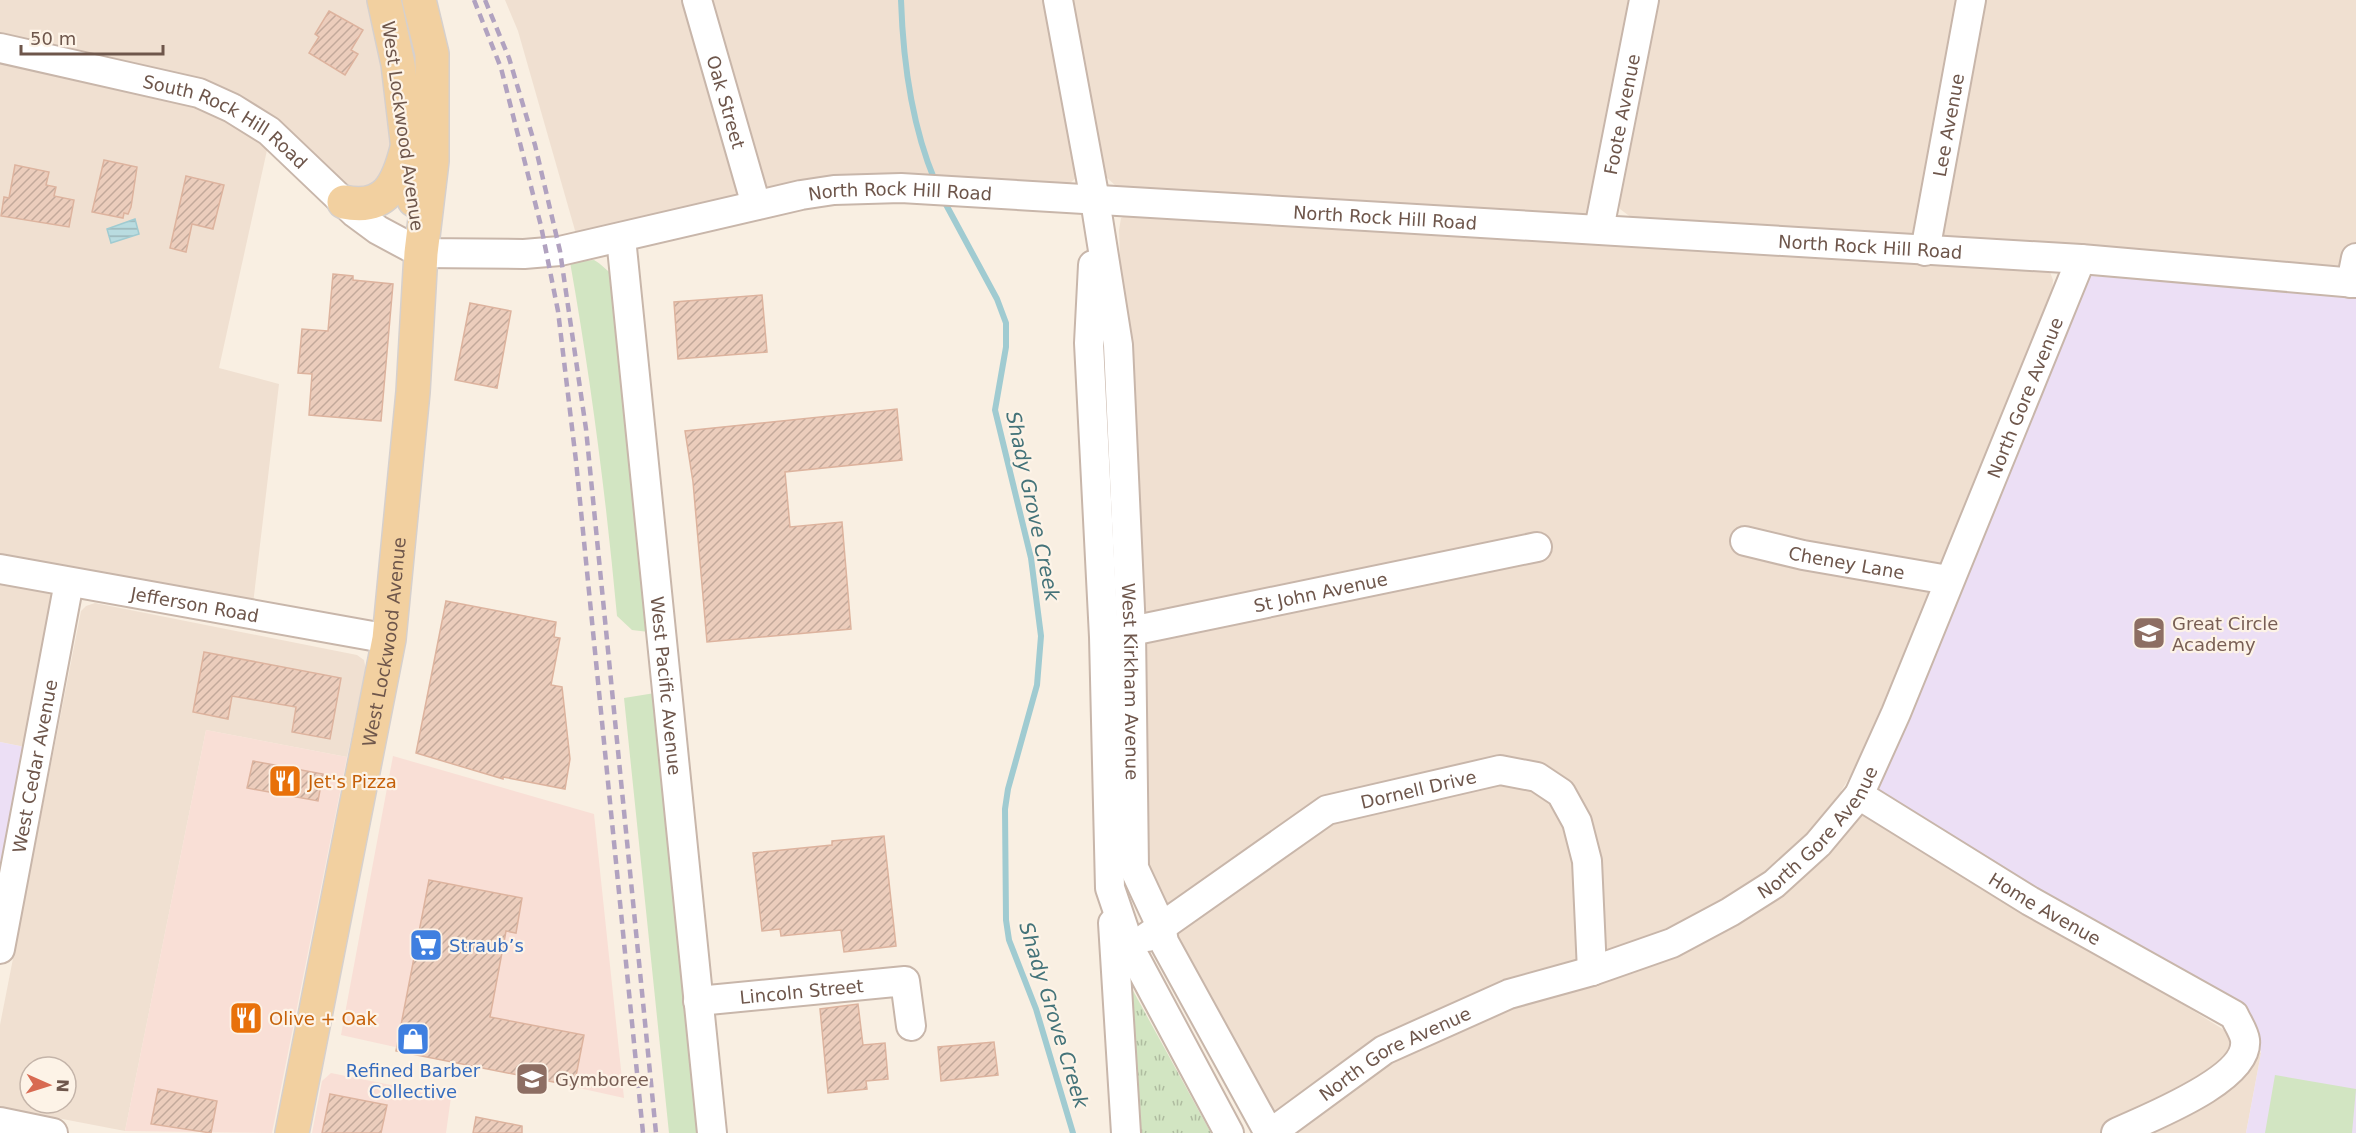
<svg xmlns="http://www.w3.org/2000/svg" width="2356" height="1133" font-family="'DejaVu Sans',sans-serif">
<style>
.residential{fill:#f0e0d1;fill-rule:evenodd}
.commercial{fill:#f9dfd6}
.education{fill:#ecdff5}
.green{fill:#d2e5c2}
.park{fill:url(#park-tufts)}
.water{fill:url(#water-rules);stroke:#a0cbd1;stroke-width:1.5}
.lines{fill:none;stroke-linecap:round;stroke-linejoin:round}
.stream{stroke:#a0cbd1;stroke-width:6}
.building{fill:url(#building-hatch);stroke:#ddb39e;stroke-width:1.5}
.minor-casing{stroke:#c8b6aa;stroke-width:32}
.major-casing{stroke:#d6d0cd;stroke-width:36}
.minor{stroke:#fff;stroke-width:28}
.major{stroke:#f2d0a0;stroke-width:33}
.rail{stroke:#b1a2c0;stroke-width:4.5;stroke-dasharray:9 6;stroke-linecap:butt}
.labels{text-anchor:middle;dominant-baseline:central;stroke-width:4.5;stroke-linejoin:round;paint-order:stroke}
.street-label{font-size:18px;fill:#6e564b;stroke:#fdf3e7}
.education-label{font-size:18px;fill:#785e54;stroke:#fdf3e7;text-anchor:start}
.food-label{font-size:18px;fill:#c56008;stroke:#fdf3e7;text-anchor:start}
.shop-label{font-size:18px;fill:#366cbe;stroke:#fdf3e7;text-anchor:start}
.water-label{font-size:20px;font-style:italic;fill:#447379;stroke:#fdf3e7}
</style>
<defs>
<pattern id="park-tufts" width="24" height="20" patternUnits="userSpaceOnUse" patternTransform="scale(1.5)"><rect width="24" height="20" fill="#d2e5c2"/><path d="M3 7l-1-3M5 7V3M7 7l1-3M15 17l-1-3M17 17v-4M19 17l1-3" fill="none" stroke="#afbca0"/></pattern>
<pattern id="water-rules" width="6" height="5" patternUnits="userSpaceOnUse" patternTransform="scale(1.5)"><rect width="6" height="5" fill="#b9dce0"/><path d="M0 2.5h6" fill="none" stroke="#9bb5b8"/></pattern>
<pattern id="building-hatch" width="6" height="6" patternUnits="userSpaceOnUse" patternTransform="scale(1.5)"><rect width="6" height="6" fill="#eccdbc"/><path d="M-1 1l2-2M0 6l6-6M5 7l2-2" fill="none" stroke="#c3a99b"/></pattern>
</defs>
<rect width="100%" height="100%" fill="#f9efe2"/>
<path class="residential" d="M 0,0 L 368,0 L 383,43 L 390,100 L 391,158 L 376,189 L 345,187 L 273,123 L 219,368 L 279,384 L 253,604 L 0,557 Z
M 505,0 L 1045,0 L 1076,178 L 1070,183 L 1054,185 L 887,176 L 576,234 L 518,31 Z
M 1068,0 L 1635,0 L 1594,209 L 1585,214 L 1116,186 L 1104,175 Z
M 1655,0 L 2356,0 L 2356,267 L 1632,218 L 1620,209 L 1618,192 Z
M 1131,213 L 2037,267 L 2050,272 L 2053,280 L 2052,293 L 1859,762 L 1841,791 L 2261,1053 L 2246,1133 L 1281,1133 L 1173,947 L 1141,841 L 1119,230 L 1121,218 Z
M 0,584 L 48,593 L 53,596 L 25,747 L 0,742 Z
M 95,603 L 357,655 L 364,660 L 366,670 L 347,757 L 206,730 L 125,1131 L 0,1107 L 0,1025 L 81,611 L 86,606 ZM 30,1067 L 66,1067 L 66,1103 L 30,1103 Z"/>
<path class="commercial" d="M 206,730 L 347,757 L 272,1133 L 125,1131 Z
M 393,756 L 594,814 L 624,1098 L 341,1035 Z
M 331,1073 L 451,1097 L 446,1133 L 312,1133 L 322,1081 Z"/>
<path class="education" d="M 2090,276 L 2356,290 L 2356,1133 L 2246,1133 L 2261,1053 L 2258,1037 L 2053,907 L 1879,792 L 1881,779 L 2083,285 Z
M 0,742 L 25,747 L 0,882 Z"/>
<path class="green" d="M 594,260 C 602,264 606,271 614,275 L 649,632 L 632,630 L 617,616 C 606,497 591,380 570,262 Z
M 655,693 L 703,1133 L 669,1133 L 624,698 Z
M 2275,1075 L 2356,1089 L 2352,1133 L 2265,1133 Z"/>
<path class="park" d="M 1131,987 L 1211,1133 L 1139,1133 Z"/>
<path class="water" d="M 135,219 L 139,234 L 111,243 L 107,229 Z"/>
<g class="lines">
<path class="stream" d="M 901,0 C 903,61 911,124 935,181
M 943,199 L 997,299 L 1006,323 L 1006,347 L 995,410 L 1031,558 L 1041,636 L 1037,685 L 1008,789 L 1005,809 L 1006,920 L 1009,940 L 1036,1009 L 1073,1133"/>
</g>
<path class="building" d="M 329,11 L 363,30 L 351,50 L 358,54 L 345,75 L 309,53 L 319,37 L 315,34 Z
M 104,160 L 137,167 L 131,207 L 128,214 L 124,213 L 123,218 L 92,212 Z
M 15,165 L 49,172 L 46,185 L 56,187 L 54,196 L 74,200 L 69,227 L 1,216 L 4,197 L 9,198 Z
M 186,176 L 224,185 L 213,229 L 192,224 L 186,252 L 170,248 Z
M 333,274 L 353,276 L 353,280 L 393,284 L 381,421 L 309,415 L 312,374 L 298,373 L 302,329 L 328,331 Z
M 762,295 L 767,352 L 678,359 L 674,302 Z
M 470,303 L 511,311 L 497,388 L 455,380 Z
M 897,409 L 902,460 L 785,472 L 790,527 L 842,522 L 851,629 L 707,642 L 693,482 L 685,431 Z
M 446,601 L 556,622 L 554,637 L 560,638 L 551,685 L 562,687 L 570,759 L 565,789 L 503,777 L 503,779 L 416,753 Z
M 204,652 L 341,678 L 330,739 L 292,732 L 296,707 L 232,696 L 228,719 L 193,712 Z
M 253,761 L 323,774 L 318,801 L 247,788 Z
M 884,836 L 896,946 L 844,952 L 841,930 L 781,936 L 780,929 L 762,931 L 753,853 L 832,845 L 832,841 Z
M 429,880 L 522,898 L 516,933 L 506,931 L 490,1017 L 584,1035 L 574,1086 L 396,1051 Z
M 858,1004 L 863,1045 L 885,1043 L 888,1079 L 866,1081 L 867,1089 L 828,1093 L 820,1009 Z
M 994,1042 L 998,1075 L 941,1081 L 938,1047 Z
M 158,1089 L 217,1101 L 211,1133 L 151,1124 Z
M 330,1094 L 387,1105 L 381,1133 L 322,1133 Z
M 476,1117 L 522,1126 L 522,1133 L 473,1133 Z"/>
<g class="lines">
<g class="minor-casing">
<g id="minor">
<path id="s1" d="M 697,0 L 756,205"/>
<path id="s2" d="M 1058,0 L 1095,200 L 1118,345 L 1131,631 L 1134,868 L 1161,926 L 1164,942 L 1269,1133"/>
<path id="s3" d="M 0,48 L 199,93 L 232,108 L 269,131 L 355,213 L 378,230 L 421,253 L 524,254 L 560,251 L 801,195 L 834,190 L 901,188 L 2081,259 L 2356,283"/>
<path id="s4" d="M 1599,229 L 1644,0"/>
<path id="s5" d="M 621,238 L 712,1133"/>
<path id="s6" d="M 1925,251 L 1971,0"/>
<path d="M 1093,265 L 1089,343 L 1104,637 L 1110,888 L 1131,950 L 1229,1133"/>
<path d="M 2351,283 L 2356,258"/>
<path id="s7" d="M 1745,541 L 1803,555 L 1948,580"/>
<path id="s8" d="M 0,569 L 389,639"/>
<path id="s9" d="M 1112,635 L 1537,547"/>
<path id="s10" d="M 1859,795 L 2030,901 L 2234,1015 C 2237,1022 2244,1032 2245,1040 C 2250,1080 2145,1119 2116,1133"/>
<path d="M 1113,923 L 1126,1133"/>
<path id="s11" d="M 1147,937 L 1327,810 L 1500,770 L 1537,777 L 1561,793 L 1577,822 L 1587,861 L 1592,971"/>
<path id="s12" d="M 0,949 L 69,582"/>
<path id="s13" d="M 698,1001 L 905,981 L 911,1026"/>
<path d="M 0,1122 L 53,1133"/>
<path id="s14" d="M 1271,1133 L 1384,1050 L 1509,994 L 1592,971 L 1672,943 L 1730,912 L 1774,884 L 1818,844 L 1859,795 L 1896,713 L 2081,259"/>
</g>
</g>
<g class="major-casing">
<g id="major">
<path d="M 384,0 L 398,64 L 414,200"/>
<path d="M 344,202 C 386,211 398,184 407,148"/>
<path id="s15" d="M 292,1133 L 389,639 L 413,392 L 421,253 L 432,161 L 432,54 L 419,0"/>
</g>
</g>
<use href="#minor" class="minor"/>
<use href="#major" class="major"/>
<path class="rail" d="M 474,0 L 501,68 L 541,226 L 558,311 L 576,461 L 643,1133
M 485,0 L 509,58 L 535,145 L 560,251 L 586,429 L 656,1133"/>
</g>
<defs>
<g id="school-square" transform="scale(1.725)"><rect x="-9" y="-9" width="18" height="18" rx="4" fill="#8d6e63" stroke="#fdf3e7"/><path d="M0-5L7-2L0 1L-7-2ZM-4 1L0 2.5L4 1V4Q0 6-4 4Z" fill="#fff"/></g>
<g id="restaurant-square" transform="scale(1.725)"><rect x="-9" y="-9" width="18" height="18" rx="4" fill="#e8710a" stroke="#fdf3e7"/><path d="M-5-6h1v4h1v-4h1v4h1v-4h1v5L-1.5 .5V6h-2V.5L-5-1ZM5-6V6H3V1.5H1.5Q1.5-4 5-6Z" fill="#fff"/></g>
<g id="supermarket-square" transform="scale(1.725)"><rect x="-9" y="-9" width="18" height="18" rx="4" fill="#3f7fe0" stroke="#fdf3e7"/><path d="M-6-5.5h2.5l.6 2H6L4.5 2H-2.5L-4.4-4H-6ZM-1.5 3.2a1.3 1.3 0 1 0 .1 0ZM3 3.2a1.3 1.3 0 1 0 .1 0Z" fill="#fff"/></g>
<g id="shop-square" transform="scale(1.725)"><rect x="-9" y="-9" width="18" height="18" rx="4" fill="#3f7fe0" stroke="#fdf3e7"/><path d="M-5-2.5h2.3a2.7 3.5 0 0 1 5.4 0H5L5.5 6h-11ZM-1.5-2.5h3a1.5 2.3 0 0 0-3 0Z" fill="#fff"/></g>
</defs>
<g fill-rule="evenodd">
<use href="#school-square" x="2149" y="633"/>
<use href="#restaurant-square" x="285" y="781"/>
<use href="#supermarket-square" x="426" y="945"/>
<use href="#restaurant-square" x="246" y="1018"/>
<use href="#shop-square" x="413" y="1039"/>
<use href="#school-square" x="532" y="1079"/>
</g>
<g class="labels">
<g class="street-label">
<text stroke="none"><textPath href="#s1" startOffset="106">Oak Street</textPath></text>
<text stroke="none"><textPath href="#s4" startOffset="117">Foote Avenue</textPath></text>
<text stroke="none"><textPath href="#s3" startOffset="240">South Rock Hill Road</textPath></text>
<text stroke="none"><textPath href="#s6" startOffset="128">Lee Avenue</textPath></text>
<text transform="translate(403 126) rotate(82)">West Lockwood Avenue</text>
<text stroke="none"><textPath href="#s3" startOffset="966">North Rock Hill Road</textPath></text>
<text stroke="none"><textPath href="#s3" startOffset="1452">North Rock Hill Road</textPath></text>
<text stroke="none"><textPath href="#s3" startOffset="1938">North Rock Hill Road</textPath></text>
<text stroke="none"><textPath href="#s14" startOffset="1120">North Gore Avenue</textPath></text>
<text stroke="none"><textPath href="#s7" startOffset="104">Cheney Lane</textPath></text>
<text stroke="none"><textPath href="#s9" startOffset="213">St John Avenue</textPath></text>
<text stroke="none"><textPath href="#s8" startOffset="198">Jefferson Road</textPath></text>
<text stroke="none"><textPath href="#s15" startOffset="500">West Lockwood Avenue</textPath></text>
<text stroke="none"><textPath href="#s2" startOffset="687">West Kirkham Avenue</textPath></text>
<text stroke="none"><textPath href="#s5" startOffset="450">West Pacific Avenue</textPath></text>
<text stroke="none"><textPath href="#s12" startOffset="186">West Cedar Avenue</textPath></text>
<text stroke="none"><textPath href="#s11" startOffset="314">Dornell Drive</textPath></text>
<text stroke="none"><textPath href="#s14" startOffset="634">North Gore Avenue</textPath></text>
<text stroke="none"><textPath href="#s10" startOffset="218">Home Avenue</textPath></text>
<text stroke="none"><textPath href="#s13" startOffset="104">Lincoln Street</textPath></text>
<text stroke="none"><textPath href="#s14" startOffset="148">North Gore Avenue</textPath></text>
</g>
<g class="education-label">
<text x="2172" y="623">Great Circle<tspan x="2172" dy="21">Academy</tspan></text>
<text x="555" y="1079">Gymboree</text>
</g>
<g class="food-label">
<text x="308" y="781">Jet's Pizza</text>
<text x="269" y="1018">Olive + Oak</text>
</g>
<g class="shop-label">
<text x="449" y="945">Straub’s</text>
<text x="413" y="1070" text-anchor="middle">Refined Barber<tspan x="413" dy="21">Collective</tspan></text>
</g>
<g class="water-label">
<text transform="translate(1033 506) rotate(78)">Shady Grove Creek</text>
<text transform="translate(1054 1015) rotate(73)">Shady Grove Creek</text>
</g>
</g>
<g transform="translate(48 1085) rotate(93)"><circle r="28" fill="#fdf3e7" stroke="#c4b4a9" stroke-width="1.5"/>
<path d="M0-4.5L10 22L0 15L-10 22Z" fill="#d86a52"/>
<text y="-9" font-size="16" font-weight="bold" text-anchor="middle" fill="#6e564b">N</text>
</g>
<path d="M21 45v9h142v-9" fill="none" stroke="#6e564b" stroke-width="3"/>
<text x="30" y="45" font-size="18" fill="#6e564b" stroke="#fdf3e7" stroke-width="4.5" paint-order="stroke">50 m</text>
</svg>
